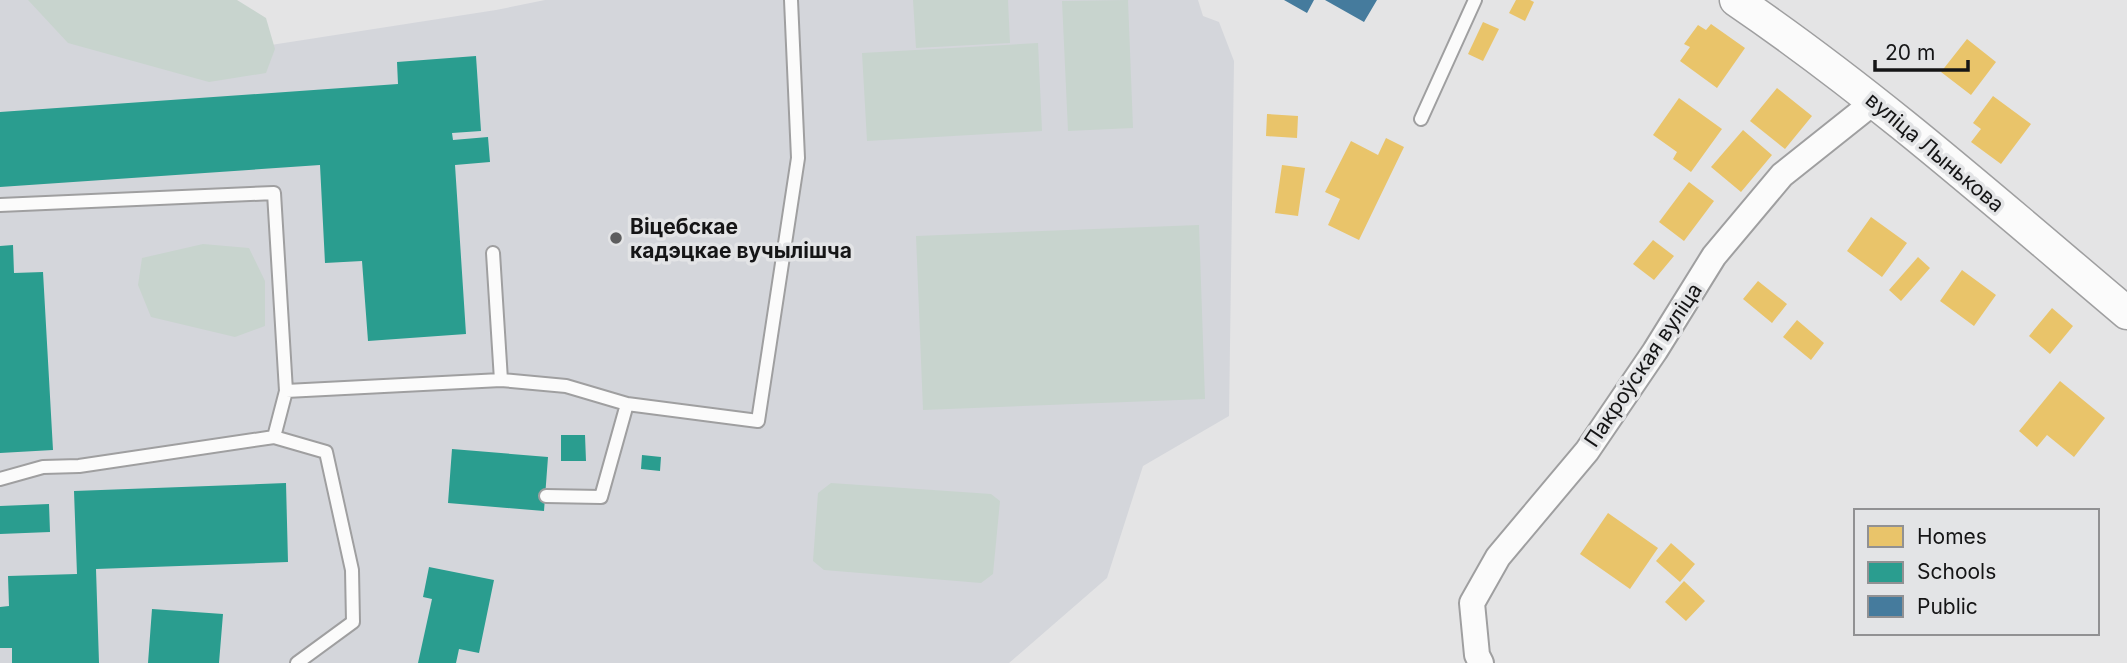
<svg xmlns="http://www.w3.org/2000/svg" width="2127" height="663" font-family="Inter,sans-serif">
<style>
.built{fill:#d4d6db}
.green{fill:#c8d4ce}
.homes{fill:#e9c46a}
.schools{fill:#2a9d8f}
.public{fill:#457b9d}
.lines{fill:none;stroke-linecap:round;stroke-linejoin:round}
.service-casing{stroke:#9f9fa0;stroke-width:16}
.minor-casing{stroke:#9f9fa0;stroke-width:28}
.tertiary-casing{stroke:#9f9fa0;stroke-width:35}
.service{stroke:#fbfbfb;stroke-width:12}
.minor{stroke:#fbfbfb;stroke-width:24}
.tertiary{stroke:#fbfbfb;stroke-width:32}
.poi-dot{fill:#5d5d5e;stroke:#e3e4e6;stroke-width:2.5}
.labels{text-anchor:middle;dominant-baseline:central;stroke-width:7;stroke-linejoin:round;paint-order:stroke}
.street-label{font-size:21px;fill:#151516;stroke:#e3e4e6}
.poi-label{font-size:21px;font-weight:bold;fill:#151516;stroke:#e3e4e6;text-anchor:start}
</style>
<rect width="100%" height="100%" fill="#e4e4e5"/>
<path class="built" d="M 0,0 L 210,0 L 271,45 L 496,10 L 545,0 L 1198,0 L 1203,16 L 1219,22 L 1234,61 L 1229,416 L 1143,466 L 1107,578 L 1009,663 L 0,663 Z"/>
<path class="green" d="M 28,0 L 237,0 L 266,18 L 275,49 L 266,73 L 209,82 L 68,43 Z
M 913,0 L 1008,0 L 1010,43 L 916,48 Z
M 1128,0 L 1133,128 L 1068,131 L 1062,1 Z
M 1038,43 L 1042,131 L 867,141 L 862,53 Z
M 1199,225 L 1205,399 L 923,410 L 916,236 Z
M 203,244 L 249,248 L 265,281 L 265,326 L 235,337 L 151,317 L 138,285 L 142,258 Z
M 831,483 L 991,494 L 1000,501 L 993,574 L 981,583 L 824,570 L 813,561 L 818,493 Z"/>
<path class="homes" d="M 1516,0 L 1530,0 L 1534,2 L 1525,21 L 1509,13 Z
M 1483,22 L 1499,29 L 1483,61 L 1468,54 Z
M 1711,24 L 1745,48 L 1717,88 L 1680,61 L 1690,47 L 1684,44 L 1698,25 L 1706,30 Z
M 1967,39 L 1996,62 L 1971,95 L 1941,72 Z
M 1777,88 L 1812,116 L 1785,149 L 1750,121 Z
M 1993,96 L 2031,124 L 2001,164 L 1971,142 L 1981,129 L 1973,123 Z
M 1679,98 L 1722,129 L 1691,172 L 1673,159 L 1677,152 L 1653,135 Z
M 1267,114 L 1298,116 L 1297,138 L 1266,136 Z
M 1743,130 L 1772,155 L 1741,192 L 1711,167 Z
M 1386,138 L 1404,147 L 1359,240 L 1328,225 L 1340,199 L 1325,192 L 1351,141 L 1378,155 Z
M 1282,165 L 1305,168 L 1298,216 L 1275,213 Z
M 1689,182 L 1714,201 L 1684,241 L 1659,222 Z
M 1871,217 L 1907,243 L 1882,277 L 1847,251 Z
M 1653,240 L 1674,256 L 1654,280 L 1633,264 Z
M 1918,257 L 1930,268 L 1901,301 L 1889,290 Z
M 1962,270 L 1996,295 L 1974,326 L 1940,301 Z
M 1758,281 L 1787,304 L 1772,323 L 1743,299 Z
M 2052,308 L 2073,326 L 2050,354 L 2029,336 Z
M 1797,320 L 1824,343 L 1811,360 L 1783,337 Z
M 2060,381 L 2105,418 L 2074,457 L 2047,435 L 2037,447 L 2019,431 Z
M 1608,513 L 1658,548 L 1630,589 L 1580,554 Z
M 1671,543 L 1695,564 L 1680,582 L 1656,561 Z
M 1684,581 L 1705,601 L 1686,621 L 1665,602 Z"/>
<path class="schools" d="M 476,56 L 481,131 L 452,133 L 453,140 L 488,137 L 490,162 L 455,165 L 466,334 L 368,341 L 362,261 L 325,263 L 320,165 L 0,187 L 0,112 L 398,84 L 397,62 Z
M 13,245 L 14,273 L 43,272 L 53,450 L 0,453 L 0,246 Z
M 561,435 L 585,435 L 586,461 L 561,461 Z
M 452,449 L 548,457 L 544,511 L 448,503 Z
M 642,455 L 661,457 L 660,471 L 641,469 Z
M 286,483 L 288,562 L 96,569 L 99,663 L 12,663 L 12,648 L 0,648 L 0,607 L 9,606 L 8,576 L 77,574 L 74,491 Z
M 49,504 L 50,532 L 0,534 L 0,506 Z
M 429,567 L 494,580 L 479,653 L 459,649 L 456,663 L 418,663 L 432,599 L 423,597 Z
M 152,609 L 223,614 L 219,663 L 148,663 Z"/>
<path class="public" d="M 1284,0 L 1314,0 L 1307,13 Z
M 1325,0 L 1377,0 L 1364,22 Z"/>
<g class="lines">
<g class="service-casing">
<path id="service" d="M 1421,119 L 1475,0
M 0,205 L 274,193 L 286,391 L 501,380 L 566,386 L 627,404 L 758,421 L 798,158 L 791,0
M 493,253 L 501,380
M 274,437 L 326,452 L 352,570 L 353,622 L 297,663
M 0,479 L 43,467 L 79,466 L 274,437 L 286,391
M 546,496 L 601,497 L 627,404"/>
</g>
<g class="minor-casing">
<path id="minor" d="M 1481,663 L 1477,655 L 1472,603 L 1498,557 L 1587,451 L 1655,351 L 1714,256 L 1782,175 L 1875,101"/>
</g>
<g class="tertiary-casing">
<path id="tertiary" d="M 1736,0 C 1874,94 1999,205 2127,313"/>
</g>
<use href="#service" class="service"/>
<use href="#minor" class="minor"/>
<use href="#tertiary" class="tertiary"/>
</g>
<circle class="poi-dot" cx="616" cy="238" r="7"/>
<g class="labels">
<g class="street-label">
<text transform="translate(1935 152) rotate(40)">вуліца Лынькова</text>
<text transform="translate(1643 365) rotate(-56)">Пакроўская вуліца</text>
</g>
<g class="poi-label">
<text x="630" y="226">Віцебскае<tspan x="630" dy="24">кадэцкае вучылішча</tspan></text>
</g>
</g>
<rect x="1854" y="509" width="245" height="126" fill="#e3e4e6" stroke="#919193" stroke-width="2"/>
<rect x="1868" y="526" width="35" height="21" fill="#e9c46a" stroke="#919193" stroke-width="2"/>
<text x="1917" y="544" font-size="21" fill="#151516">Homes</text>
<rect x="1868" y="562" width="35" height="21" fill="#2a9d8f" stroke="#919193" stroke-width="2"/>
<text x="1917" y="579" font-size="21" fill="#151516">Schools</text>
<rect x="1868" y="596" width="35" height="21" fill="#457b9d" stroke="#919193" stroke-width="2"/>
<text x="1917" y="614" font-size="21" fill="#151516">Public</text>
<path d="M1875 60v10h93v-10" fill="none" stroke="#151516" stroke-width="3.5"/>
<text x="1885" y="60" font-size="21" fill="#151516" stroke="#e3e4e6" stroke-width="5" paint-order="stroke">20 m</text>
</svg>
